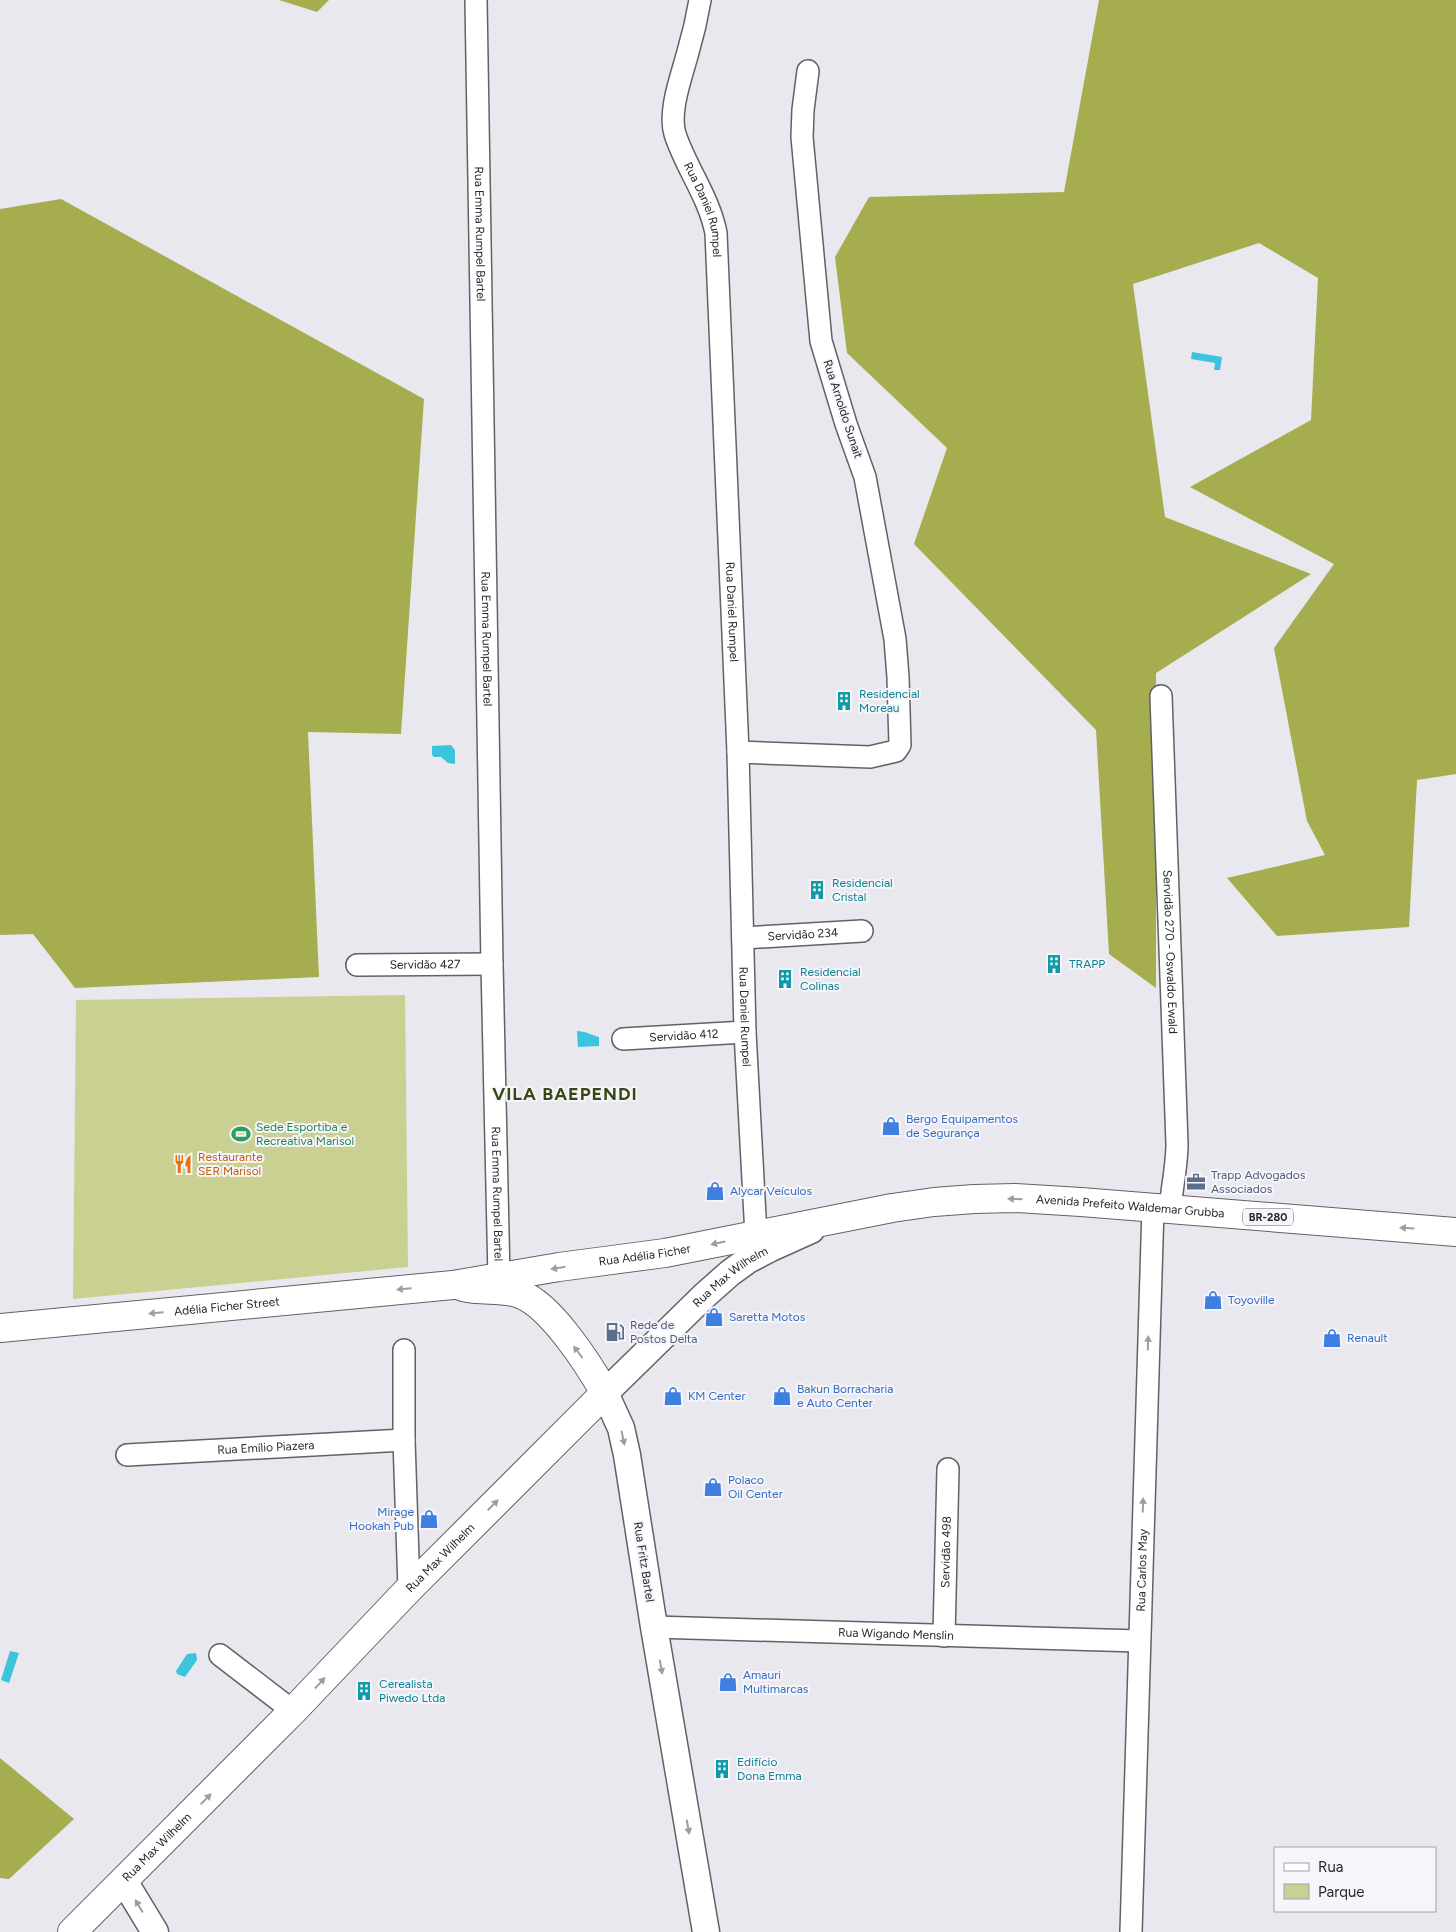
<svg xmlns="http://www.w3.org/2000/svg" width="1456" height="1932" font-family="Figtree,sans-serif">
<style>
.green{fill:#cad092}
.forest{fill:#a6ad4f}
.water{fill:#3cc4df}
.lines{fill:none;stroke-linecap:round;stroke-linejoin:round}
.minor-casing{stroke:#616167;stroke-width:24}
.tertiary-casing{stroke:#616167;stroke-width:29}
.primary-casing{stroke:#616167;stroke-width:30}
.trunk-casing{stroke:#616167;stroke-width:30}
.minor{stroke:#fff;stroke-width:21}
.tertiary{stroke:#fff;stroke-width:26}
.primary{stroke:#fff;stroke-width:28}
.trunk{stroke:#fff;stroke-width:28}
.oneway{fill:#9e9ea0}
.labels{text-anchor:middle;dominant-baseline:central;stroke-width:4;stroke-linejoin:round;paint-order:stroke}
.shield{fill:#f5f5fb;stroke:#666669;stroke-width:1}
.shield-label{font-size:11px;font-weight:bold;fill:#28282b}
.street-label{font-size:12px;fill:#28282b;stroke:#f5f5fb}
.culture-label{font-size:12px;fill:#0d838f;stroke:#f5f5fb;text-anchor:start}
.shop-label{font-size:12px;fill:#366cbe;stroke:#f5f5fb;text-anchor:start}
.leisure-label{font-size:12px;fill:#27864d;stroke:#f5f5fb;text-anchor:start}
.food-label{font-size:12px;fill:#c56008;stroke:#f5f5fb;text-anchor:start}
.service-label{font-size:12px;fill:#4e5e75;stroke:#f5f5fb;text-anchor:start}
.district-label{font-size:18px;font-weight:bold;letter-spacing:1px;fill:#384812;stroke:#f5f5fb}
</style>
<rect width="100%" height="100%" fill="#e8e8ee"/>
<path class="green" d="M 405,995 L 408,1267 L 73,1299 L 76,1000 Z"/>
<path class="forest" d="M 279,0 L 329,0 L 317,12 Z
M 1099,0 L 1456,0 L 1456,774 L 1417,780 L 1409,927 L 1277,936 L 1227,878 L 1325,855 L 1307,821 L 1274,648 L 1334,564 L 1190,487 L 1311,420 L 1318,278 L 1259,243 L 1133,284 L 1165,517 L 1311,574 L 1156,673 L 1156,988 L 1109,954 L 1096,730 L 914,544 L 947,448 L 847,353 L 835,257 L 869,197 L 1064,192 Z
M 61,199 L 424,399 L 401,734 L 308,732 L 319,977 L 75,988 L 33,934 L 0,935 L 0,209 Z
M 0,1758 L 74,1819 L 9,1879 L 0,1878 Z"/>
<path class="water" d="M 1192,352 L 1222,357 L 1220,370 L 1214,370 L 1215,363 L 1191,359 Z
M 451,745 L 455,750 L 455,764 L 448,763 L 441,757 L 434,757 L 432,755 L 432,746 Z
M 577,1031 C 585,1031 591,1035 599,1037 L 599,1046 L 578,1047 Z
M 10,1651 L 19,1653 L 9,1683 L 1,1680 Z
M 196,1653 L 197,1660 L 185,1677 L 177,1674 L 176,1671 L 187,1654 Z"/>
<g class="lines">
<g class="minor-casing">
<g id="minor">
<path id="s1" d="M 476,0 L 492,964 L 499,1278"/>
<path id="s2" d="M 700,0 C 697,18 693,35 688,52 C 682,75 668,111 675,134 C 686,168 709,197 716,233 L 738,752 L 745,1032 L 756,1235"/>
<path id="s3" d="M 1161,696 L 1177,1144 C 1177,1165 1172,1187 1170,1209"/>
<path d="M 738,752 L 870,757 L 896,751 L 900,745 L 898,677 L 895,639 L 865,477 L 846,424 L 821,341 L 802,137 L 803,110 L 808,71"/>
<path id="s4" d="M 743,938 L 862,931"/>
<path id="s5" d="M 357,965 L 492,964"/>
<path id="s6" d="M 623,1039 L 745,1032"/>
<path d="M 404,1350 L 404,1440 L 409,1589"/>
<path id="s7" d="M 127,1455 L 404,1440"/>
<path id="s8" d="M 654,1627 L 1139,1641"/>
<path id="s9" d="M 944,1636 L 948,1469"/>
<path d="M 220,1655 L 293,1711"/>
<path id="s10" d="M 1131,1932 L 1153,1208"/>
</g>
</g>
<g class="tertiary-casing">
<g id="tertiary">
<path d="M 124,1881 L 155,1932"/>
<path id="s11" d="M 706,1932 L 654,1627 L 627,1455 L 621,1428 L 605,1393 L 704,1296 L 730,1273 L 748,1260 L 771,1248 L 811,1230"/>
</g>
</g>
<g class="primary-casing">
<g id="primary">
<path id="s12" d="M 72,1932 L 293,1711 L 409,1589 L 605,1393 C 589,1365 551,1305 520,1294 C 502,1287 482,1292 463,1287"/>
</g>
</g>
<g class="trunk-casing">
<g id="trunk">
<path id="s13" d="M 0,1328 L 453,1285 L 559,1267 L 665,1253 L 892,1208 L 934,1202 L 974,1199 L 1015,1198 L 1081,1202 L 1456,1232"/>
</g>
</g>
<use href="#minor" class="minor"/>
<use href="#tertiary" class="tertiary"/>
<use href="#primary" class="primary"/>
<use href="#trunk" class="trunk"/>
</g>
<defs><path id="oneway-solid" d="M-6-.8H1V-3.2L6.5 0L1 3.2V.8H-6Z" transform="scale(1.25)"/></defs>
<g class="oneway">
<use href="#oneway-solid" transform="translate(1015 1199) rotate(-179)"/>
<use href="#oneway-solid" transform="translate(1407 1228) rotate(-176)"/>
<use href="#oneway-solid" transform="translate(718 1243) rotate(168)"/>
<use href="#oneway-solid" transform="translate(558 1268) rotate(171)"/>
<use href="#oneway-solid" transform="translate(404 1289) rotate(175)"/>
<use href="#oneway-solid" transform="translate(156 1313) rotate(175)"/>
<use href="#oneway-solid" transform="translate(1148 1343) rotate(-88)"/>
<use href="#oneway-solid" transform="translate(578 1352) rotate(-127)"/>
<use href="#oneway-solid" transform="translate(623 1438) rotate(78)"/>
<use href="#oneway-solid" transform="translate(493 1505) rotate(-45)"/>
<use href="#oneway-solid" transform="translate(1143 1505) rotate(-88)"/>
<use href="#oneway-solid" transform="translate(661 1667) rotate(80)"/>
<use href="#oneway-solid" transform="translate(320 1683) rotate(-47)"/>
<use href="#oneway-solid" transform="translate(206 1799) rotate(-45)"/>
<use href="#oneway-solid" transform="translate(688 1827) rotate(80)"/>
<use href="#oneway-solid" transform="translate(139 1906) rotate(-121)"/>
</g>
<defs>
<g id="building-bare" transform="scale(1.5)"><path d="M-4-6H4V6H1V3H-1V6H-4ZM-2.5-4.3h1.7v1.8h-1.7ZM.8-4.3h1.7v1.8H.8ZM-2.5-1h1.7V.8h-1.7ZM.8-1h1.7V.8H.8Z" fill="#0f9aa8" stroke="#f5f5fb" stroke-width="2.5" paint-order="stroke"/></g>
<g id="shop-bare" transform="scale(1.5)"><path d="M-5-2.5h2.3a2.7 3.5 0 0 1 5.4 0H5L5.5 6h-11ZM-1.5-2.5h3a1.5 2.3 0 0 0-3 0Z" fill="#3f7fe0" stroke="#f5f5fb" stroke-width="2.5" paint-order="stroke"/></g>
<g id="stadium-bare" transform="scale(1.5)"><path d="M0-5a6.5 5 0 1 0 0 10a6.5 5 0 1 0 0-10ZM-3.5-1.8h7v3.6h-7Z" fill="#2e9e5b" stroke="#f5f5fb" stroke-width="2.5" paint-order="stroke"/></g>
<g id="restaurant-bare" transform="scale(1.5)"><path d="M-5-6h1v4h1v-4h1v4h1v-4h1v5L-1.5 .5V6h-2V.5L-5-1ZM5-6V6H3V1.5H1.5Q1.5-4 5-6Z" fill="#e8710a" stroke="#f5f5fb" stroke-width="2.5" paint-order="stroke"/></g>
<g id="office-bare" transform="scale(1.5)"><path d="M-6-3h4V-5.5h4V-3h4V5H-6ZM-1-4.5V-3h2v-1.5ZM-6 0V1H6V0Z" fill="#5c6f8a" stroke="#f5f5fb" stroke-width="2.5" paint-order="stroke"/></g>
<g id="fuel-bare" transform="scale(1.5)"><path d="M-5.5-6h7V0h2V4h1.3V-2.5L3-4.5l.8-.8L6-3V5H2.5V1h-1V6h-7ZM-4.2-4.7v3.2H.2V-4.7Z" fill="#5c6f8a" stroke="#f5f5fb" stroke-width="2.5" paint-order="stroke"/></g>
</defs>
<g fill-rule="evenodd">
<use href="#building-bare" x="844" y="701"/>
<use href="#building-bare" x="817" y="890"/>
<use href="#building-bare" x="1054" y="964"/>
<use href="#building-bare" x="785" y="979"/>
<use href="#shop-bare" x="891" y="1126"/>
<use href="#stadium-bare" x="241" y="1134"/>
<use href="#restaurant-bare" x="183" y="1164"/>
<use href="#office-bare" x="1196" y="1182"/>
<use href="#shop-bare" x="715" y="1191"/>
<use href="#shop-bare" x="1213" y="1300"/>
<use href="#shop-bare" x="714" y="1317"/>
<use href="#fuel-bare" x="615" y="1332"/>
<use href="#shop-bare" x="1332" y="1338"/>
<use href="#shop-bare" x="673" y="1396"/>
<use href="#shop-bare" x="782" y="1396"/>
<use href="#shop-bare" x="713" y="1487"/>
<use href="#shop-bare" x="429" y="1519"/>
<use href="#shop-bare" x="728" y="1682"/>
<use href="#building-bare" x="364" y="1691"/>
<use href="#building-bare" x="722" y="1769"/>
</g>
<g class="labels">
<rect class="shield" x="1243" y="1208.5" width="50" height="17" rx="4"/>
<g class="shield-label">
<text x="1268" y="1217">BR-280</text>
</g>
<g class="street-label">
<text stroke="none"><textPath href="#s2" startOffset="219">Rua Daniel Rumpel</textPath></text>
<text stroke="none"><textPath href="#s1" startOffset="234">Rua Emma Rumpel Bartel</textPath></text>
<text transform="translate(843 409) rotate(72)">Rua Arnoldo Sunait</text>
<text stroke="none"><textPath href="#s2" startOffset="624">Rua Daniel Rumpel</textPath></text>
<text stroke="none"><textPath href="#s1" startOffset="639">Rua Emma Rumpel Bartel</textPath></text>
<text stroke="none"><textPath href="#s4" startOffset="60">Servidão 234</textPath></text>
<text stroke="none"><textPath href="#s3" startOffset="256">Servidão 270 - Oswaldo Ewald</textPath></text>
<text stroke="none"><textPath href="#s5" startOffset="68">Servidão 427</textPath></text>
<text stroke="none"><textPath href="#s2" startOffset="1029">Rua Daniel Rumpel</textPath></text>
<text stroke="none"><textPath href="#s6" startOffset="61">Servidão 412</textPath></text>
<text stroke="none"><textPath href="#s1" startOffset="1194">Rua Emma Rumpel Bartel</textPath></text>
<text stroke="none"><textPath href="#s13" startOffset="1140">Avenida Prefeito Waldemar Grubba</textPath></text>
<text stroke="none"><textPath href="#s13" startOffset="649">Rua Adélia Ficher</textPath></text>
<text stroke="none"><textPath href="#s11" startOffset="721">Rua Max Wilhelm</textPath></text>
<text stroke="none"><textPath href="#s13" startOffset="228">Adélia Ficher Street</textPath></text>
<text stroke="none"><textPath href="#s7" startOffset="139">Rua Emílio Piazera</textPath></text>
<text stroke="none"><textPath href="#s9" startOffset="84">Servidão 498</textPath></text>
<text stroke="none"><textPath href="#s12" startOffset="525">Rua Max Wilhelm</textPath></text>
<text transform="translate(644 1562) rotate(81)">Rua Fritz Bartel</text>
<text stroke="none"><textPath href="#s10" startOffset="362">Rua Carlos May</textPath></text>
<text stroke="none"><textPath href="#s8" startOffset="242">Rua Wigando Menslin</textPath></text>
<text stroke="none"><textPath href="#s12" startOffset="120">Rua Max Wilhelm</textPath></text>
</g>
<g class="culture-label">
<text x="859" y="694">Residencial<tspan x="859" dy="14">Moreau</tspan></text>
<text x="832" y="883">Residencial<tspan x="832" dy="14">Cristal</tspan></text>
<text x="1069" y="964">TRAPP</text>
<text x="800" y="972">Residencial<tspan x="800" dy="14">Colinas</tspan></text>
<text x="379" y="1684">Cerealista<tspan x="379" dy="14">Piwedo Ltda</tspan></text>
<text x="737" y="1762">Edifício<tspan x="737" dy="14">Dona Emma</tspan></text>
</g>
<g class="shop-label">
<text x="906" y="1119">Bergo Equipamentos<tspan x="906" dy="14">de Segurança</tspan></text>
<text x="730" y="1191">Alycar Veículos</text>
<text x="1228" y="1300">Toyoville</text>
<text x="729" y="1317">Saretta Motos</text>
<text x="1347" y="1338">Renault</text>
<text x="797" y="1389">Bakun Borracharia<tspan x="797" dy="14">e Auto Center</tspan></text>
<text x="688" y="1396">KM Center</text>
<text x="728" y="1480">Polaco<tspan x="728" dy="14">Oil Center</tspan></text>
<text x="414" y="1512" text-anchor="end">Mirage<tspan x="414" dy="14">Hookah Pub</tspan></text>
<text x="743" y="1675">Amauri<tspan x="743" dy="14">Multimarcas</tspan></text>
</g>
<g class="leisure-label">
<text x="256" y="1127">Sede Esportiba e<tspan x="256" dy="14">Recreativa Marisol</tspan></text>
</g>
<g class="food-label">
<text x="198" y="1157">Restaurante<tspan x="198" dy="14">SER Marisol</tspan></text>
</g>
<g class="service-label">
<text x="1211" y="1175">Trapp Advogados<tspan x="1211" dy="14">Associados</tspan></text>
<text x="630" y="1325">Rede de<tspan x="630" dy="14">Postos Delta</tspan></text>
</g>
<g class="district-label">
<text x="565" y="1094">VILA BAEPENDI</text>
</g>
</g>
<rect x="1274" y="1847" width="162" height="65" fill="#f5f5fb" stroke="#a3a3a8"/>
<rect x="1284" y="1863" width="25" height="8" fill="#ffffff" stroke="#a3a3a8"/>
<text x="1318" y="1872" font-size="15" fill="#28282b">Rua</text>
<rect x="1284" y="1884" width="25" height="15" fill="#cad092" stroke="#a3a3a8"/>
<text x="1318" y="1897" font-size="15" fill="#28282b">Parque</text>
</svg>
